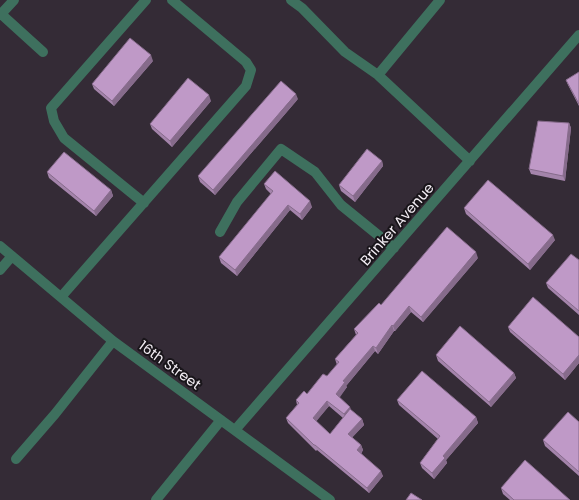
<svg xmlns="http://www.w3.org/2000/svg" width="579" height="500" font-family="Poppins,sans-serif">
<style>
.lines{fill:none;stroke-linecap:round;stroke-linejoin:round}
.minor{stroke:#3e705e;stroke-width:10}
.wall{fill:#a484ab;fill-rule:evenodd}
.shaded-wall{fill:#866b8b}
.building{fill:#bf99c7;stroke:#866b8b}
.labels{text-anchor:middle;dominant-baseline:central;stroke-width:4;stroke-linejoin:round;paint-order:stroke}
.street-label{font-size:14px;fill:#f3edf4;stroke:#19151a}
</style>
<rect width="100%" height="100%" fill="#342b36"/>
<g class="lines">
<path class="minor" d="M 291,0 L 302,8 L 345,52 L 378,75 L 470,161
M 0,13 L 1,14 L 14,0
M 0,15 L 1,14 L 43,52
M 378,75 L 440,0
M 144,203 L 64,138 L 54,121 L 51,108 L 146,0
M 220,232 L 237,202 L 281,149 L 315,172 L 341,205 L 394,248
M 0,246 L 113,341 L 330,500
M 0,270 L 12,256
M 61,297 L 246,86 L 251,70 L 246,62 L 172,0
M 235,430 L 579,35
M 16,459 L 55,414 L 113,341
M 156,500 L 221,420"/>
</g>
<path class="wall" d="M 153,61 L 114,106 L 94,89 L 92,84 Z
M 579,72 L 579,106 L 568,85 L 566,80 Z
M 298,99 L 215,195 L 200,182 L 198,176 Z
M 211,101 L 172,147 L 152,129 L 150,124 Z
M 569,123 L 571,128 L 565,181 L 531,174 L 529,169 Z
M 382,161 L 383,166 L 355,202 L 341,191 L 339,185 Z
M 47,172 L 111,190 L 113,196 L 96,216 L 49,178 Z
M 264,184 L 312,207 L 302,220 L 290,210 L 237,276 L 221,263 L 219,257 L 271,194 L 266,189 Z
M 464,208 L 555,240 L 530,270 L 466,214 Z
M 478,258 L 423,322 L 411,312 L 395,331 L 394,331 L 378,354 L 375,351 L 346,386 L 347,387 L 339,397 L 351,410 L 362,419 L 364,425 L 352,437 L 361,445 L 363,450 L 361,454 L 383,476 L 369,493 L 317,450 L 316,451 L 288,423 L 286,418 L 297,405 L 296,400 L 307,394 L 327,376 L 337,365 L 335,359 L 356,335 L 354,329 L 381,305 ZM 329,406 L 343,418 L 330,434 L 316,421 Z
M 579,260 L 579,315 L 548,288 L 546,283 Z
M 508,327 L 579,337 L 579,363 L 565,380 L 510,332 Z
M 436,355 L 514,373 L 516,378 L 491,407 L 438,361 Z
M 397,400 L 476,417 L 478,423 L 446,460 L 447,463 L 434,479 L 422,468 L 420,463 L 438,439 L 399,405 Z
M 579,422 L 579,476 L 545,446 L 543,440 Z
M 501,488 L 570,500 L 510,500 L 503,494 Z"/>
<path class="shaded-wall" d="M 151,55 L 153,61 L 114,106 L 112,101 Z
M 296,94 L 298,99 L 215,195 L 213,190 Z
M 209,95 L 211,101 L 172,147 L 170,141 Z
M 569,123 L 571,128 L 565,181 L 563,176 Z
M 382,161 L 383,166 L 355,202 L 353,196 Z
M 111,190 L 113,196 L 96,216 L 94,211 Z
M 310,201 L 312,207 L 302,220 L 300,214 Z
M 288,205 L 290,210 L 237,276 L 235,270 Z
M 553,235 L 555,240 L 530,270 L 528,264 Z
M 476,252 L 478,258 L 423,322 L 421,317 Z
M 409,306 L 411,312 L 395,331 L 393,326 Z
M 392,325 L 394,331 L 378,354 L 376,348 Z
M 373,346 L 375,351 L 346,386 L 347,387 L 338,400 L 336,394 L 343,381 Z
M 579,355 L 579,363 L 565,380 L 563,374 Z
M 514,373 L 516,378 L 491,407 L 489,402 Z
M 327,401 L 329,406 L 315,423 L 313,418 Z
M 350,407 L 352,412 L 346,420 L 344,414 Z
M 476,417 L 478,423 L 446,460 L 447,463 L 434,479 L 432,473 L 443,456 Z
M 362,419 L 364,425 L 350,440 L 348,434 Z
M 361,445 L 363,450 L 359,456 L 357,450 Z
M 381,471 L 383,476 L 369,493 L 367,488 Z"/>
<path class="building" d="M 130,38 L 151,55 L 112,101 L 92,84 Z
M 579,72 L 579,104 L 566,80 Z
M 188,78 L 209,95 L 170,141 L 150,124 Z
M 281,81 L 296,94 L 213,190 L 198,176 Z
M 538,121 L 569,123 L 563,176 L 529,169 Z
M 367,149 L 382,161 L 353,196 L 339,185 Z
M 64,152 L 111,190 L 94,211 L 47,172 Z
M 275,171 L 310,201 L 300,214 L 288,205 L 235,270 L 219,257 L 273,191 L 264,184 Z
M 488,180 L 553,235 L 528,264 L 464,208 Z
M 447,227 L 476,252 L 421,317 L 409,306 L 393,326 L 392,325 L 376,348 L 373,346 L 343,381 L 345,382 L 336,394 L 350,407 L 344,414 L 327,401 L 313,418 L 330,434 L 350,409 L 362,419 L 348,434 L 361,445 L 357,450 L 381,471 L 367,488 L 315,445 L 314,445 L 286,418 L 299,403 L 296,400 L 304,391 L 307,394 L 323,374 L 327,376 L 339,362 L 335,359 L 358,333 L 354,329 L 379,303 L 381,305 Z
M 571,254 L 579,260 L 579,311 L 546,283 Z
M 533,297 L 579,337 L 579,355 L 563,374 L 508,327 Z
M 460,326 L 514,373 L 489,402 L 436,355 Z
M 422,371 L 476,417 L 443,456 L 445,458 L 432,473 L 420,463 L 440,436 L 397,400 Z
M 568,412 L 579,422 L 579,472 L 543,440 Z
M 525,460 L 570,500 L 514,500 L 501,488 Z
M 411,493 L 422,500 L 406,500 Z"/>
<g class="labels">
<g class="street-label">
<text transform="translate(397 224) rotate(-49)">Brinker Avenue</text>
<text transform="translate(170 365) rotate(36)">16th Street</text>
</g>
</g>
</svg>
